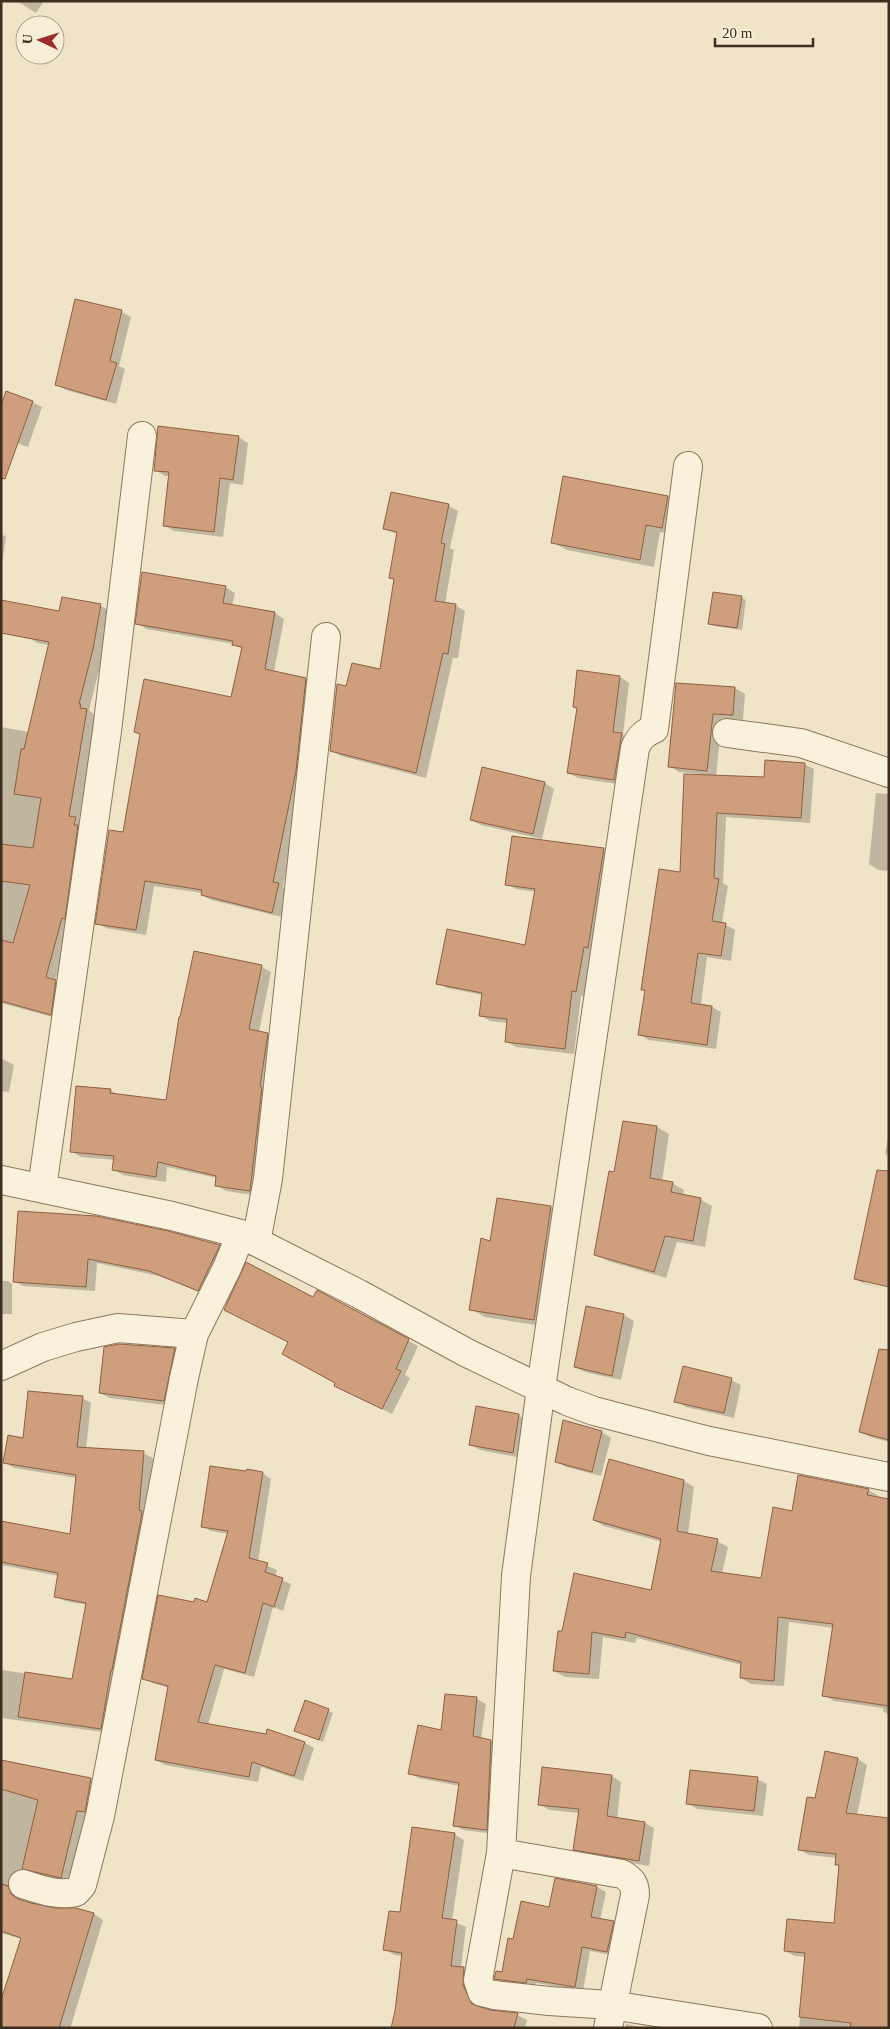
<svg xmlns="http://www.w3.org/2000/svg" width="890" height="2029" font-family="Georgia,serif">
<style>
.shadow{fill:#0003}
.building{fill:#cf9f7d;stroke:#8d5f41}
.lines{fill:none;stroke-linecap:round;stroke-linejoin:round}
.minor-casing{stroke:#8d765c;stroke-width:30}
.minor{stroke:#faf1dc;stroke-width:28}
</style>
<rect width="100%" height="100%" fill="#f0e4c8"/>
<path class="shadow" d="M 17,1 L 44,1 L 36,13 Z
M 76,301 L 122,312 L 131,317 L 119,366 L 125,369 L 116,404 L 66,390 L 57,384 Z
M 32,402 L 42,407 L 28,447 L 1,437 Z
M 238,437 L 248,443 L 243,485 L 230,483 L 223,537 L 174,531 L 164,525 L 170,476 L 165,476 L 155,470 Z
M 392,494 L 449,506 L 458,511 L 450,548 L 454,550 L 445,604 L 455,605 L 465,611 L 458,658 L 453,658 L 426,778 L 341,756 L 331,750 L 347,687 L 381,671 L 395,580 L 391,578 L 398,535 L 385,528 Z
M 668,497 L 682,506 L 676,535 L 660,532 L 654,567 L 567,550 L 552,542 Z
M 1,534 L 6,537 L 1,570 Z
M 225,587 L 235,593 L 232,606 L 275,613 L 284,619 L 274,672 L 305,679 L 315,684 L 305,777 L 283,887 L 288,890 L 282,917 L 211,900 L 202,895 L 202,893 L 154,886 L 146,935 L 106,928 L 97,923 L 124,833 L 141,735 L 135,732 L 232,698 L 242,649 L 234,644 L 146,629 L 137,623 Z
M 714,594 L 742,598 L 746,600 L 742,630 L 714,626 L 709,623 Z
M 63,599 L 101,606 L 110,611 L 103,655 L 89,710 L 96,716 L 79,820 L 85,823 L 71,923 L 55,981 L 65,987 L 60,1019 L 1,1003 L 1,727 L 29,732 L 49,645 L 37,643 L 28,637 L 60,613 Z
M 620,677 L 629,683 L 623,735 L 631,740 L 624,785 L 578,778 L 569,773 L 578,709 L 574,707 Z
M 677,684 L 735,688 L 745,694 L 743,720 L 722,718 L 716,777 L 765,778 L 804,764 L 814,769 L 810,823 L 726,817 L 723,883 L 728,886 L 722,923 L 735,930 L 731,961 L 707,957 L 701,1005 L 712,1007 L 721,1012 L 716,1049 L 649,1040 L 640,1035 L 646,991 L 642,989 L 681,874 L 701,776 L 701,774 L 679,772 L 669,766 Z
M 545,783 L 554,789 L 542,839 L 481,825 L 471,820 Z
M 876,793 L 889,794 L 889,871 L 878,870 L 869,864 Z
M 513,837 L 604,850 L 613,855 L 585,996 L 581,996 L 574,1054 L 516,1047 L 506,1041 L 508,1023 L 490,1021 L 480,1015 L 483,995 L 447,988 L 438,983 L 526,947 L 536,892 L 516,889 L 506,884 Z
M 195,953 L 262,967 L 271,972 L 259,1032 L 268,1034 L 277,1039 L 259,1196 L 226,1191 L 216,1185 L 217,1178 L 167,1167 L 166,1182 L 123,1175 L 114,1170 L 115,1160 L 81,1157 L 71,1151 L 110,1090 L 119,1095 L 167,1101 Z
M 1,1058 L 14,1065 L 9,1092 L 1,1091 Z
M 624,1122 L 657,1127 L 669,1134 L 662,1182 L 672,1183 L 684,1190 L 683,1196 L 700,1199 L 712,1206 L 705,1247 L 677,1242 L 666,1278 L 608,1261 L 596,1254 L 615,1173 Z
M 889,1133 L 889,1156 L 885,1154 Z
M 498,1199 L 551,1207 L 565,1216 L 548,1327 L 485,1317 L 471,1309 L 491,1243 Z
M 19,1213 L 219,1246 L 228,1251 L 208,1295 L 159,1276 L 97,1263 L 95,1291 L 23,1286 L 14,1281 Z
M 855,1279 L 864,1280 L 864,1283 L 889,1290 L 865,1284 Z
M 1,1281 L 8,1281 L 12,1284 L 12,1314 L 1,1314 Z
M 317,1292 L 418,1346 L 405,1375 L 410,1378 L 392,1414 L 345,1391 L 337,1382 L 314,1298 Z
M 587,1308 L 624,1315 L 634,1321 L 621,1380 L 585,1372 L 575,1367 Z
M 174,1349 L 184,1355 L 173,1406 L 110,1398 L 100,1393 Z
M 731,1380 L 741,1385 L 734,1418 L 686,1407 L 676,1401 Z
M 889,1395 L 889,1442 L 870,1437 L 860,1432 Z
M 82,1398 L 91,1403 L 86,1449 L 143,1453 L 153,1458 L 148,1516 L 110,1733 L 1,1718 L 1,1670 L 73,1680 L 87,1605 L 65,1601 L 56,1596 L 59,1576 L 1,1565 L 1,1522 L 71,1535 L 77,1478 L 14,1468 L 5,1463 L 24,1439 Z
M 518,1415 L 528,1421 L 522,1458 L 480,1450 L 470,1444 Z
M 602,1432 L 611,1438 L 601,1476 L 566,1467 L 556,1461 Z
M 610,1460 L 684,1481 L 694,1487 L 688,1534 L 717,1541 L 728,1547 L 722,1574 L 762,1579 L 793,1512 L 868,1490 L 879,1496 L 878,1498 L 889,1500 L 889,1715 L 883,1711 L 883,1708 L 834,1701 L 824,1695 L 834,1628 L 789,1622 L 784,1686 L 751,1684 L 741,1678 L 742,1665 L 637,1638 L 635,1643 L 603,1637 L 599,1679 L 565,1677 L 554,1671 L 563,1633 L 652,1591 L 662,1542 L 604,1526 L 594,1520 Z
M 262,1473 L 271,1479 L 258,1562 L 277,1570 L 275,1577 L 291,1584 L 283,1611 L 273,1607 L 254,1677 L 224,1669 L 208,1725 L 267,1735 L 268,1731 L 305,1743 L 314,1748 L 303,1781 L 261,1767 L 258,1782 L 165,1765 L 156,1760 L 169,1688 L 153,1683 L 144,1678 L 195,1603 L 208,1603 L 229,1534 L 211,1531 L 202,1526 Z
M 446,1695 L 477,1699 L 486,1704 L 481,1739 L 491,1741 L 500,1746 L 495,1834 L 463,1830 L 454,1825 L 460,1786 L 418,1778 L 410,1773 L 442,1731 Z
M 305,1702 L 333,1713 L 323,1742 L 295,1731 Z
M 858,1759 L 867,1765 L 857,1816 L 889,2028 L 799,2028 L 806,1957 L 795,1956 L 785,1951 L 836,1925 L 840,1866 L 836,1864 L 837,1858 L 809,1855 L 800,1850 L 816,1799 Z
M 1,1762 L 91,1779 L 101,1784 L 71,1882 L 31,1873 L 17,1893 L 21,1901 L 46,1908 L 76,1909 L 94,1914 L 103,1920 L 71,2026 L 74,2028 L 1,2028 L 22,1939 L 1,1933 Z
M 612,1776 L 621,1782 L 617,1819 L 645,1823 L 654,1828 L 649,1866 L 584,1855 L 574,1849 L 580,1813 L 549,1810 L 539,1804 Z
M 757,1779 L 767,1784 L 763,1816 L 697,1809 L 688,1803 Z
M 454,1834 L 464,1840 L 452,1921 L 466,1927 L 461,1968 L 474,1974 L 472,1991 L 480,2008 L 490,2011 L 517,2015 L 527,2020 L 525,2028 L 392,2028 L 397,2011 L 403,1956 L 394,1955 L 385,1949 L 401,1914 Z
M 556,1880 L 597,1887 L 606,1892 L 600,1920 L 613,1923 L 622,1927 L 616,1956 L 590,1951 L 583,1991 L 536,1983 L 534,1987 L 504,1983 L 495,1978 L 503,1973 L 514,1941 L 550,1908 Z
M 626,2024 L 644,2028 L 626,2028 Z"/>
<path class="building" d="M 75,299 L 122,310 L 110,361 L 117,363 L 106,400 L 55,385 Z
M 6,391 L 33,401 L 5,479 L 1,478 L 1,405 Z
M 158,426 L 239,436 L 233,480 L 220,478 L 214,532 L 163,526 L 169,472 L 154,471 Z
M 563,476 L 668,496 L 662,528 L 646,525 L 640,560 L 551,543 Z
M 391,492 L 449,504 L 441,543 L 445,544 L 435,601 L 456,604 L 448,654 L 443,653 L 416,773 L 330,751 L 337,684 L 346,686 L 352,663 L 380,669 L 394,579 L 389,578 L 397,532 L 383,529 Z
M 142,572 L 226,586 L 223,603 L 275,612 L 265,669 L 306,678 L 296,771 L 273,882 L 279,883 L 272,913 L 201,895 L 202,890 L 145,881 L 136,930 L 95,924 L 109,830 L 123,832 L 140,734 L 134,732 L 144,679 L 231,697 L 242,647 L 232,645 L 233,641 L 135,624 Z
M 713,592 L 742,596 L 737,628 L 708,624 Z
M 62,597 L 101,604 L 93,649 L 79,704 L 81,704 L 80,708 L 87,709 L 69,816 L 76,817 L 74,825 L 78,825 L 65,919 L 62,918 L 46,977 L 56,980 L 51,1015 L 1,1001 L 1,940 L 13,943 L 30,885 L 1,881 L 1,844 L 33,848 L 41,798 L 14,794 L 21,749 L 24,749 L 49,642 L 1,633 L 1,600 L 59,611 Z
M 577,670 L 620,676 L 613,732 L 622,733 L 614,780 L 567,773 L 577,708 L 573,707 Z
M 676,683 L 735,687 L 733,715 L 713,714 L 707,771 L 668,767 Z
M 765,760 L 805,763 L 801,818 L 717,813 L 714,878 L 719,879 L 712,921 L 726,923 L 721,956 L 698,953 L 691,1003 L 712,1006 L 707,1045 L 638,1035 L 645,990 L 641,990 L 659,869 L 680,872 L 684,774 L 764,777 Z
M 482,767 L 545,782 L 533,834 L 470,820 Z
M 512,836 L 604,848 L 588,948 L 584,947 L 576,992 L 572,991 L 565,1049 L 505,1042 L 507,1019 L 479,1016 L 482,993 L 436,984 L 447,929 L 525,945 L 535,889 L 505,885 Z
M 194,951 L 262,965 L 249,1029 L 268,1033 L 260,1086 L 262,1087 L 250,1191 L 215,1186 L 216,1176 L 158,1162 L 156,1177 L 112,1170 L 114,1156 L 70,1152 L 76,1086 L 111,1089 L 110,1093 L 166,1100 L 179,1017 L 180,1017 Z
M 623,1121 L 657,1126 L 650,1178 L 673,1182 L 671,1192 L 701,1198 L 693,1241 L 665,1236 L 654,1272 L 594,1255 L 609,1171 L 614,1172 Z
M 877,1170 L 889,1171 L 889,1287 L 854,1279 Z
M 497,1198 L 551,1206 L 534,1320 L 469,1310 L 481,1238 L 490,1241 Z
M 18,1211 L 96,1216 L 168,1231 L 220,1245 L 198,1291 L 149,1271 L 88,1259 L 86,1287 L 13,1282 Z
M 246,1262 L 313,1297 L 317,1290 L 409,1339 L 396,1369 L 401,1371 L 382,1409 L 334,1386 L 335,1383 L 282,1354 L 288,1342 L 224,1310 Z
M 586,1306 L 624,1314 L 612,1376 L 574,1367 Z
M 119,1344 L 175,1348 L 164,1401 L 99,1393 L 104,1347 Z
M 879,1349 L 889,1350 L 889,1440 L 859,1432 Z
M 683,1366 L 732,1378 L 724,1413 L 674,1402 Z
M 28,1391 L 83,1396 L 77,1447 L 144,1451 L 139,1510 L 142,1511 L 141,1519 L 112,1670 L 111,1670 L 101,1729 L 18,1717 L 25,1672 L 72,1679 L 86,1603 L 54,1597 L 58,1573 L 1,1562 L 1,1521 L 70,1534 L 76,1475 L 3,1463 L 8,1435 L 23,1438 Z
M 476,1406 L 519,1414 L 513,1453 L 469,1445 Z
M 563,1420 L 602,1431 L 592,1472 L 555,1462 Z
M 609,1459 L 684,1480 L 677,1531 L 718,1539 L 711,1571 L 761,1578 L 773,1507 L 792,1511 L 798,1475 L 869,1489 L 867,1495 L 889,1499 L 889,1706 L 822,1696 L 833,1624 L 778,1617 L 774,1681 L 740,1678 L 741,1662 L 626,1632 L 625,1638 L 592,1632 L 589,1674 L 553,1671 L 558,1631 L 562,1631 L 574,1573 L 651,1590 L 661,1539 L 593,1520 Z
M 210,1466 L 246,1471 L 247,1469 L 263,1472 L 249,1558 L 268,1563 L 265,1572 L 283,1578 L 274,1607 L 263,1603 L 245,1673 L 215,1665 L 198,1722 L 266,1734 L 267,1729 L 305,1742 L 294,1776 L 252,1762 L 249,1777 L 155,1760 L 168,1686 L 142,1679 L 158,1595 L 194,1602 L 195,1598 L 207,1602 L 228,1531 L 201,1527 Z
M 445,1694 L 477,1697 L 473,1736 L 491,1740 L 487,1830 L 453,1826 L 459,1783 L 408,1774 L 418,1725 L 441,1730 Z
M 305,1700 L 329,1709 L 319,1740 L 294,1731 Z
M 825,1751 L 858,1758 L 846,1813 L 889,1818 L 889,2028 L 850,2028 L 851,2023 L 799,2017 L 805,1953 L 784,1951 L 787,1919 L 834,1923 L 839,1865 L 835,1865 L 836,1854 L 798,1850 L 807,1797 L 815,1798 Z
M 1,1760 L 91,1778 L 85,1812 L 77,1811 L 61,1878 L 22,1869 L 38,1800 L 1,1789 Z
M 542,1767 L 612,1775 L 607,1816 L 645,1822 L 639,1861 L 573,1850 L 579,1809 L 538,1805 Z
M 690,1770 L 758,1777 L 754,1811 L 686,1804 Z
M 412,1827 L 455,1833 L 442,1918 L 457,1920 L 451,1966 L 464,1967 L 463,1985 L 472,2004 L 490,2010 L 518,2013 L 514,2028 L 391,2028 L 395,2011 L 402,1953 L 383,1950 L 389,1911 L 400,1912 Z
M 555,1878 L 597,1886 L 591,1917 L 614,1921 L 607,1952 L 582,1947 L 575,1987 L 527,1979 L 526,1983 L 494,1979 L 496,1971 L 502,1972 L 508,1938 L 513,1939 L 521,1901 L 549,1907 Z
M 1,1884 L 8,1886 L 11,1894 L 18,1899 L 31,1903 L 55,1908 L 76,1908 L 94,1913 L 59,2028 L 1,2028 L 1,2000 L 21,1938 L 1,1931 Z"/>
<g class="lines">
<g class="minor-casing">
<path id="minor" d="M 727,733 L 801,743 L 889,773
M 1,1180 L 172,1216 L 241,1234 L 359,1294 L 467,1353 L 567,1401 L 594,1411 L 709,1441 L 889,1477
M 42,1188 L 107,731 L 142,436
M 256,1242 L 268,1179 L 326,637
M 1,1366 L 43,1347 L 76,1337 L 118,1328 L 194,1334
M 501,1853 L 516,1576 L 541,1388 L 635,748 C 639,738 644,733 654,729 L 688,466
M 23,1884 C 41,1890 57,1896 76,1892 L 82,1885 L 100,1816 L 184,1378 L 194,1334 L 227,1268 L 241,1234
M 608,2028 L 635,1895 C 635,1884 632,1880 622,1874 L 501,1853 L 478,1980 L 482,1992 L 494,1995 L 549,2001 L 611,2005 L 758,2028"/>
</g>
<use href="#minor" class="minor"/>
</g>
<rect width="890" height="2029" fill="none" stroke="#3d2e20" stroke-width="5"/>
<g transform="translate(40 40) rotate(274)"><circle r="24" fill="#f7eed8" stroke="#ada18e"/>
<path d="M0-4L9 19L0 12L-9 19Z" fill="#9e2a2b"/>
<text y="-8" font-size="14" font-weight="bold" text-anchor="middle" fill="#3d2e20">U</text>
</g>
<path d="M715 38v8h98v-8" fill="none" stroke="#3d2e20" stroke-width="2.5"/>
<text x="722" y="38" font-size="15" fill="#3d2e20" stroke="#f7eed8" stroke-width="4" paint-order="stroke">20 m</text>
</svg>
